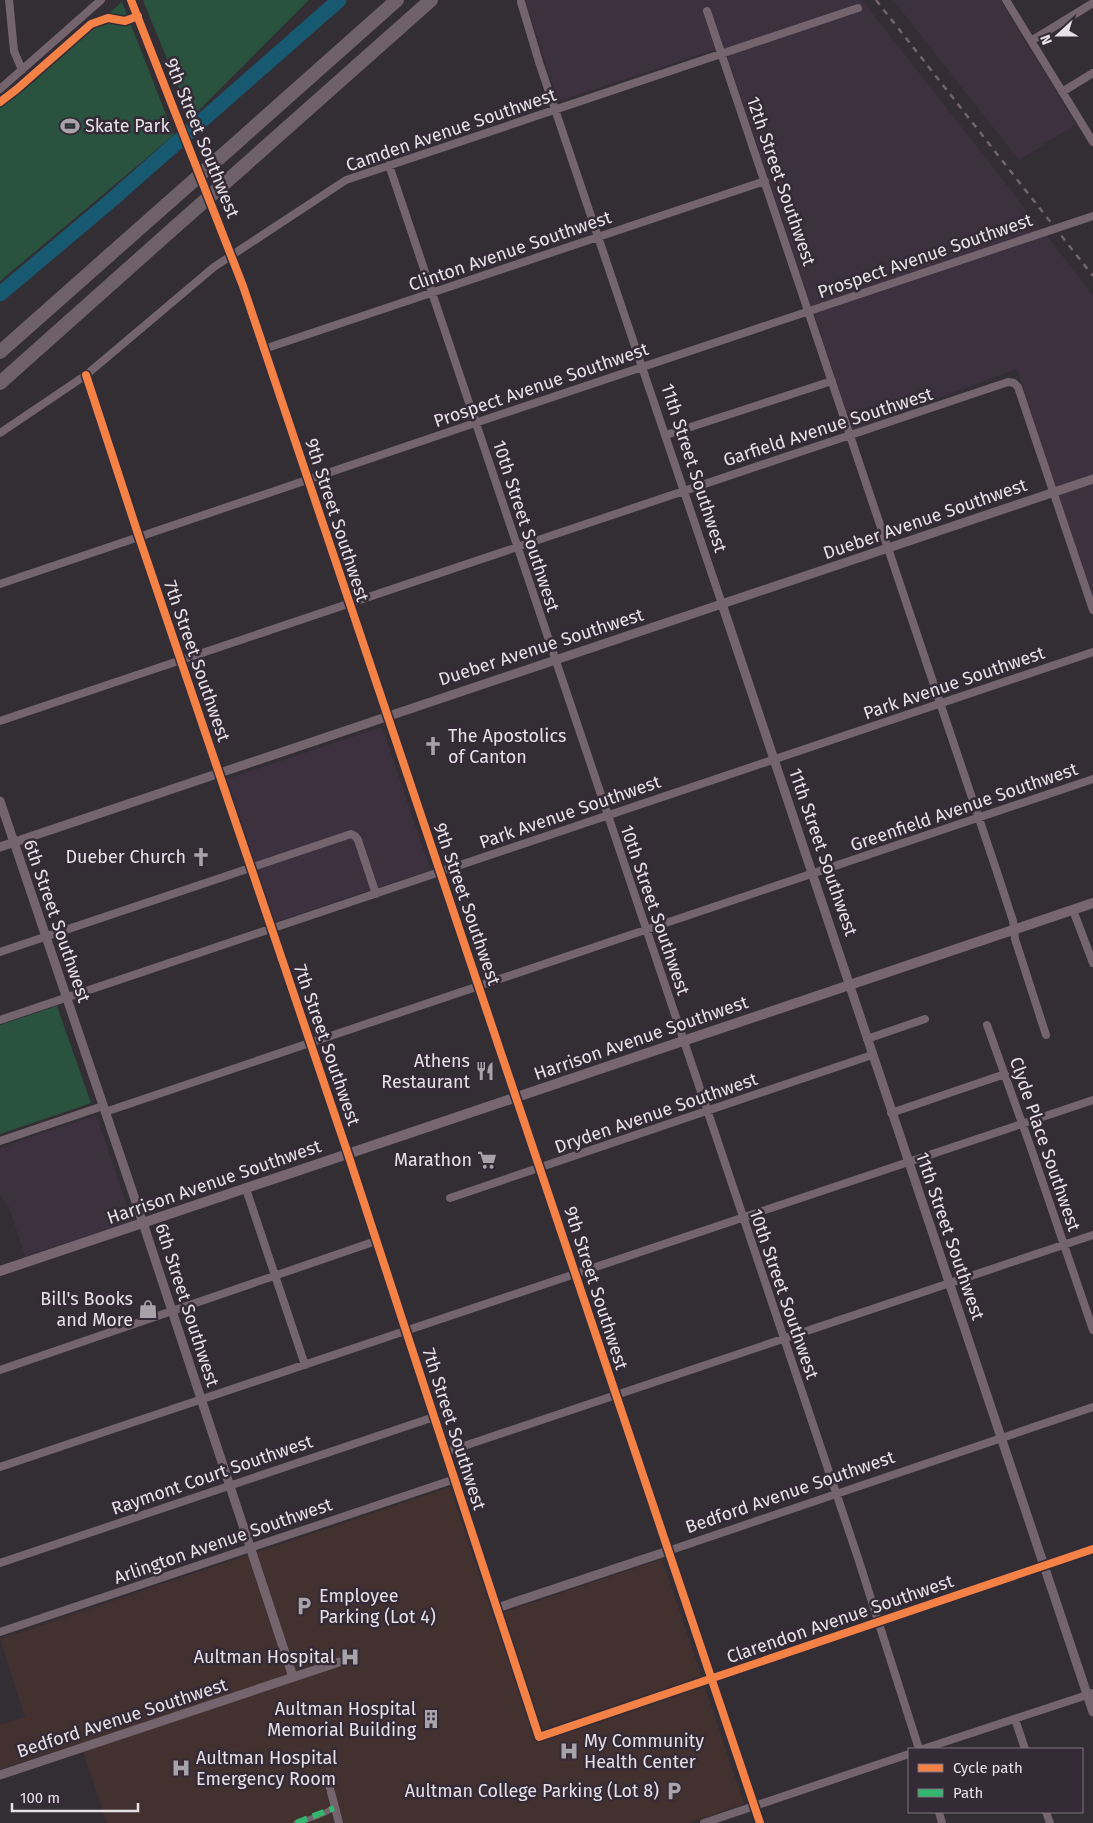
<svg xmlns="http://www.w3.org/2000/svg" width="1093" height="1823" font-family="'Fira Sans',sans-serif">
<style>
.built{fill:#3d3140}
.medical{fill:#433130}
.green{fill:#29523f}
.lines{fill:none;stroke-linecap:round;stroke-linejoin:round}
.river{stroke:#175971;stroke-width:15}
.pedestrian{stroke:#74646d;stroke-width:5.5}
.minor{stroke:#74646d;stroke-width:8}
.tertiary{stroke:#74646d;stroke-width:9}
.secondary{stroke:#776570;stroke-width:10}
.motorway{stroke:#6f616a;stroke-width:14}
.rail{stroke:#6f656b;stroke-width:2.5;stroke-dasharray:6 6;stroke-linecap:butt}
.motorway-bridge{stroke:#6f616a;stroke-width:14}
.quiet{stroke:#33b770;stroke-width:6;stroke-dasharray:12 6;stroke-linecap:butt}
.cycleway-casing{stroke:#342b37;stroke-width:11}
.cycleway{stroke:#f48246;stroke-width:8}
.labels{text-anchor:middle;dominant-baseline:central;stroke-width:5;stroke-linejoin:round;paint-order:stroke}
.poi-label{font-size:18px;fill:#e7e1e8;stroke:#342b37;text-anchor:end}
.street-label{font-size:18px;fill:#e7e1e8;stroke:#342b37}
</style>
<rect width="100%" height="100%" fill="#332e34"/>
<path class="built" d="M 525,0 L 862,0 L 1093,295 L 1093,599 L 1017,369 L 853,430 L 724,47 L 558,101 Z
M 893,0 L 1005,0 L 1002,3 L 1076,124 L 1019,160 Z
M 382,727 L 430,870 L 275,922 L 227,779 Z
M 96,1115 L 132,1221 L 25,1256 L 9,1207 L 0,1195 L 0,1148 Z"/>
<path class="medical" d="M 450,1487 L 493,1616 L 662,1559 L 744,1804 L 689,1823 L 107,1823 L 80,1743 L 0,1769 L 0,1725 L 25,1717 L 0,1639 Z"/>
<path class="green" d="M 143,0 L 309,0 L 191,118 Z
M 122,2 L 174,135 L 0,281 L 0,108 Z
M 57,1006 L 91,1103 L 0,1134 L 0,1025 Z"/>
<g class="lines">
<path class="river" d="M 0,294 L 107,204 L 339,0"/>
<path class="pedestrian" d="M 322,1814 L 334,1808
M 296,1823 L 318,1816"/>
<path class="minor" d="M 9,0 L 14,51 L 22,70
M 1006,0 L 1093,142
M 521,2 L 539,62 L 722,604
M 707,11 L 997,872 L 1013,921 L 1015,939 L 1046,1035
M 1031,41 L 1093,3
M 0,89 L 101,0
M 1062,92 L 1093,73
M 389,165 L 858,1558 L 919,1749
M 264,349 L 765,181
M 86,375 L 139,537 L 348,1154 L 535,1725
M 0,433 L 86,375 L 214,267 L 346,180 L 858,8
M 666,435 L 832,381
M 0,584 L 475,423 L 1093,216
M 0,721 L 1008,382 L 1014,383 L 1018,387 L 1093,610
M 1073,910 L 1093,963
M 0,952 L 351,834 L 355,836 L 358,840 L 376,894
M 0,1020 L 1093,652
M 987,1025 L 1032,1151 L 1093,1330
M 867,1039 L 925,1019
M 105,1112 L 1093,779
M 891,1113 L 1005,1074
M 0,1141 L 103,1106
M 246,1189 L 305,1365
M 450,1198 L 872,1055
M 0,1370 L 376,1241
M 446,1452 L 1093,1235
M 0,1467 L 1093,1100
M 668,1551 L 1093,1407
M 0,1563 L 434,1417
M 0,1632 L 455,1479
M 1015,1719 L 1025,1749
M 537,1730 L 539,1737 L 1093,1549
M 923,1749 L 1093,1693
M 327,1781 L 330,1788
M 331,1792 L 339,1823
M 939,1812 L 942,1823
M 1046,1812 L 1050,1823
M 704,1823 L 909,1754"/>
<path class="tertiary" d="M 131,0 L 243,286 L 760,1823
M 722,604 L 1093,1712
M 0,801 L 143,1223 L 293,1677
M 0,847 L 1093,479
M 497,1608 L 668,1551
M 0,1775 L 339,1662"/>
<path class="secondary" d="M 0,1271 L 1093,903"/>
<path class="motorway" d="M 234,145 L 397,0
M 243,167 L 431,0
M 0,352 L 166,205
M 0,383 L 175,227"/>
<path class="rail" d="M 876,0 L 1093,276"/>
<path class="motorway-bridge" d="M 166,205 L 234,145
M 175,227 L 243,167"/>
<path class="quiet" d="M 296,1823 L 334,1808"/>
<g class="cycleway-casing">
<path id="cycleway" d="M 131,0 L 243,286 L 760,1823
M 0,102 L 17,89 L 91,24 L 108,18 L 125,21 L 138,16
M 86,375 L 139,537 L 348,1154 L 539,1737 L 1093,1549"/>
</g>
<use href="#cycleway" class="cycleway"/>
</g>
<defs>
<g id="stadium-bare" transform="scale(1.5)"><path d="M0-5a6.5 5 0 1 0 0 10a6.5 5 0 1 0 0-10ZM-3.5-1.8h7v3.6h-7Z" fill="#a8a2a9" stroke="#342b37" stroke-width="2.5" paint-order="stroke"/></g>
<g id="church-bare" transform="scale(1.5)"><path d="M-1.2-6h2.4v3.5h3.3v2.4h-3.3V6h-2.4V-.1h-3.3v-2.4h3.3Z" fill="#a8a2a9" stroke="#342b37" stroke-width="2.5" paint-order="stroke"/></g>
<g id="restaurant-bare" transform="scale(1.5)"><path d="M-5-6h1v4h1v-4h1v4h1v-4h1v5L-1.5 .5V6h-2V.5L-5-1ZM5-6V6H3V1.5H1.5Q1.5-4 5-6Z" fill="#a8a2a9" stroke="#342b37" stroke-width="2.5" paint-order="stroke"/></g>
<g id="supermarket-bare" transform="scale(1.5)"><path d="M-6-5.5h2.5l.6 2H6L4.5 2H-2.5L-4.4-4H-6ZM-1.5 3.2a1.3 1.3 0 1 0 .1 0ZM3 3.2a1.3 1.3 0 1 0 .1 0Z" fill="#a8a2a9" stroke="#342b37" stroke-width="2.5" paint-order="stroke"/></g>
<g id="shop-bare" transform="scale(1.5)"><path d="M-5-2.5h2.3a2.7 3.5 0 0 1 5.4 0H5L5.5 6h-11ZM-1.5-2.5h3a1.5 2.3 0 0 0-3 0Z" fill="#a8a2a9" stroke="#342b37" stroke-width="2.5" paint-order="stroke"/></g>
<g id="parking-bare" transform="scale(1.5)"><path d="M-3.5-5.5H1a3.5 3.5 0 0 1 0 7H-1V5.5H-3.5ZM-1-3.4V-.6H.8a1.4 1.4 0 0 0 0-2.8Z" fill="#a8a2a9" stroke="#342b37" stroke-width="2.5" paint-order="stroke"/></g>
<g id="hospital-bare" transform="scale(1.5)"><path d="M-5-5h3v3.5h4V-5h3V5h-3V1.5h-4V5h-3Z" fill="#a8a2a9" stroke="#342b37" stroke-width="2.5" paint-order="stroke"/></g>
<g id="building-bare" transform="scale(1.5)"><path d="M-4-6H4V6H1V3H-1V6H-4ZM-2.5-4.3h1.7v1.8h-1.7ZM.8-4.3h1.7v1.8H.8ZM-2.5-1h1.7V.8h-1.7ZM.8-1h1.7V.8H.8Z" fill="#a8a2a9" stroke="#342b37" stroke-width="2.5" paint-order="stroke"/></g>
</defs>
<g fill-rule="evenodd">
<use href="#stadium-bare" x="70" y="126"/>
<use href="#church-bare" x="433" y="746"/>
<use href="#church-bare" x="201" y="857"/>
<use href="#restaurant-bare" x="485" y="1071"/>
<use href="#supermarket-bare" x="487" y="1160"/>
<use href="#shop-bare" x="148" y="1309"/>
<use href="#parking-bare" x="304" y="1606"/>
<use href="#hospital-bare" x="350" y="1657"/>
<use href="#building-bare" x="431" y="1719"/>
<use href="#hospital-bare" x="569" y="1751"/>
<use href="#hospital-bare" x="181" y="1768"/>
<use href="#parking-bare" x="674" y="1791"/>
</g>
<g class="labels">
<g class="poi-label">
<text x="85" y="126" text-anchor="start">Skate Park</text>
<text x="448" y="736" text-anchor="start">The Apostolics<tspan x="448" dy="21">of Canton</tspan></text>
<text x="186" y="857">Dueber Church</text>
<text x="470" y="1061">Athens<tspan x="470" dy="21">Restaurant</tspan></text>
<text x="472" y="1160">Marathon</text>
<text x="133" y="1299">Bill's Books<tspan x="133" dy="21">and More</tspan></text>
<text x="319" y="1596" text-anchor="start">Employee<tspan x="319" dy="21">Parking (Lot 4)</tspan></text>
<text x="335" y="1657">Aultman Hospital</text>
<text x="416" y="1709">Aultman Hospital<tspan x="416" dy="21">Memorial Building</tspan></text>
<text x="584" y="1741" text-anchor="start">My Community<tspan x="584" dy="21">Health Center</tspan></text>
<text x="196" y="1758" text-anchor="start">Aultman Hospital<tspan x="196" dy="21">Emergency Room</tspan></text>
<text x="659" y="1791">Aultman College Parking (Lot 8)</text>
</g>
<g class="street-label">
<text transform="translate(451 130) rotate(-19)">Camden Avenue Southwest</text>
<text transform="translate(202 138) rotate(68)">9th Street Southwest</text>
<text transform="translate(781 181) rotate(71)">12th Street Southwest</text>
<text transform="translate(510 251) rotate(-19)">Clinton Avenue Southwest</text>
<text transform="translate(925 256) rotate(-19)">Prospect Avenue Southwest</text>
<text transform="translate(541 385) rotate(-19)">Prospect Avenue Southwest</text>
<text transform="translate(828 427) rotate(-18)">Garfield Avenue Southwest</text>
<text transform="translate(694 468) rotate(72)">11th Street Southwest</text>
<text transform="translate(925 519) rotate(-19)">Dueber Avenue Southwest</text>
<text transform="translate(337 520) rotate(72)">9th Street Southwest</text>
<text transform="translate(526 526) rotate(72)">10th Street Southwest</text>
<text transform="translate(541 647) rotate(-18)">Dueber Avenue Southwest</text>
<text transform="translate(197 661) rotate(71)">7th Street Southwest</text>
<text transform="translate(954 683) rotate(-19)">Park Avenue Southwest</text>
<text transform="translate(964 807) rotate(-19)">Greenfield Avenue Southwest</text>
<text transform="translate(570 812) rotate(-19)">Park Avenue Southwest</text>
<text transform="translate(823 852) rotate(71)">11th Street Southwest</text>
<text transform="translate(467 904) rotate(71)">9th Street Southwest</text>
<text transform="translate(655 910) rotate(71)">10th Street Southwest</text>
<text transform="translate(57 921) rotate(71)">6th Street Southwest</text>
<text transform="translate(641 1038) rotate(-19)">Harrison Avenue Southwest</text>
<text transform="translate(327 1045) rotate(71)">7th Street Southwest</text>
<text transform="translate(656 1113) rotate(-19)">Dryden Avenue Southwest</text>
<text transform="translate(1045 1144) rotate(71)">Clyde Place Southwest</text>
<text transform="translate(214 1182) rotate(-19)">Harrison Avenue Southwest</text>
<text transform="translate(950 1236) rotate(71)">11th Street Southwest</text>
<text transform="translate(596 1288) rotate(72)">9th Street Southwest</text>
<text transform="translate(784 1294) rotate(71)">10th Street Southwest</text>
<text transform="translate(187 1305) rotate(72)">6th Street Southwest</text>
<text transform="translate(454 1429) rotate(72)">7th Street Southwest</text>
<text transform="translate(212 1475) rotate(-19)">Raymont Court Southwest</text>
<text transform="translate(790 1492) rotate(-19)">Bedford Avenue Southwest</text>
<text transform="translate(223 1541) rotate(-19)">Arlington Avenue Southwest</text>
<text transform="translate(840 1619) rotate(-19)">Clarendon Avenue Southwest</text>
<text transform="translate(122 1718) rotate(-18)">Bedford Avenue Southwest</text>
</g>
</g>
<rect x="908" y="1748" width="175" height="65" fill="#342b37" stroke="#7c747e"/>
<rect x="918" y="1764" width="25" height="8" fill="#f48246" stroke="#7c747e"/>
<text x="953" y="1773" font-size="15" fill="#e7e1e8">Cycle path</text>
<rect x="918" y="1789" width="25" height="8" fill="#33b770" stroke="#7c747e"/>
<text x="953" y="1798" font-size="15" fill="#e7e1e8">Path</text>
<g transform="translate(1058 35) rotate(249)" stroke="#342b37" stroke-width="4" paint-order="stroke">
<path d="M0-4L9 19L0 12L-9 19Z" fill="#e7e1e8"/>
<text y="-8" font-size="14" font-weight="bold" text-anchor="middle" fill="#e7e1e8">N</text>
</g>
<path d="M12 1803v8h126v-8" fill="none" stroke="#e7e1e8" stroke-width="2.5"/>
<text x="20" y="1803" font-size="15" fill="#e7e1e8" stroke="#342b37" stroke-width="4" paint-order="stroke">100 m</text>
</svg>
